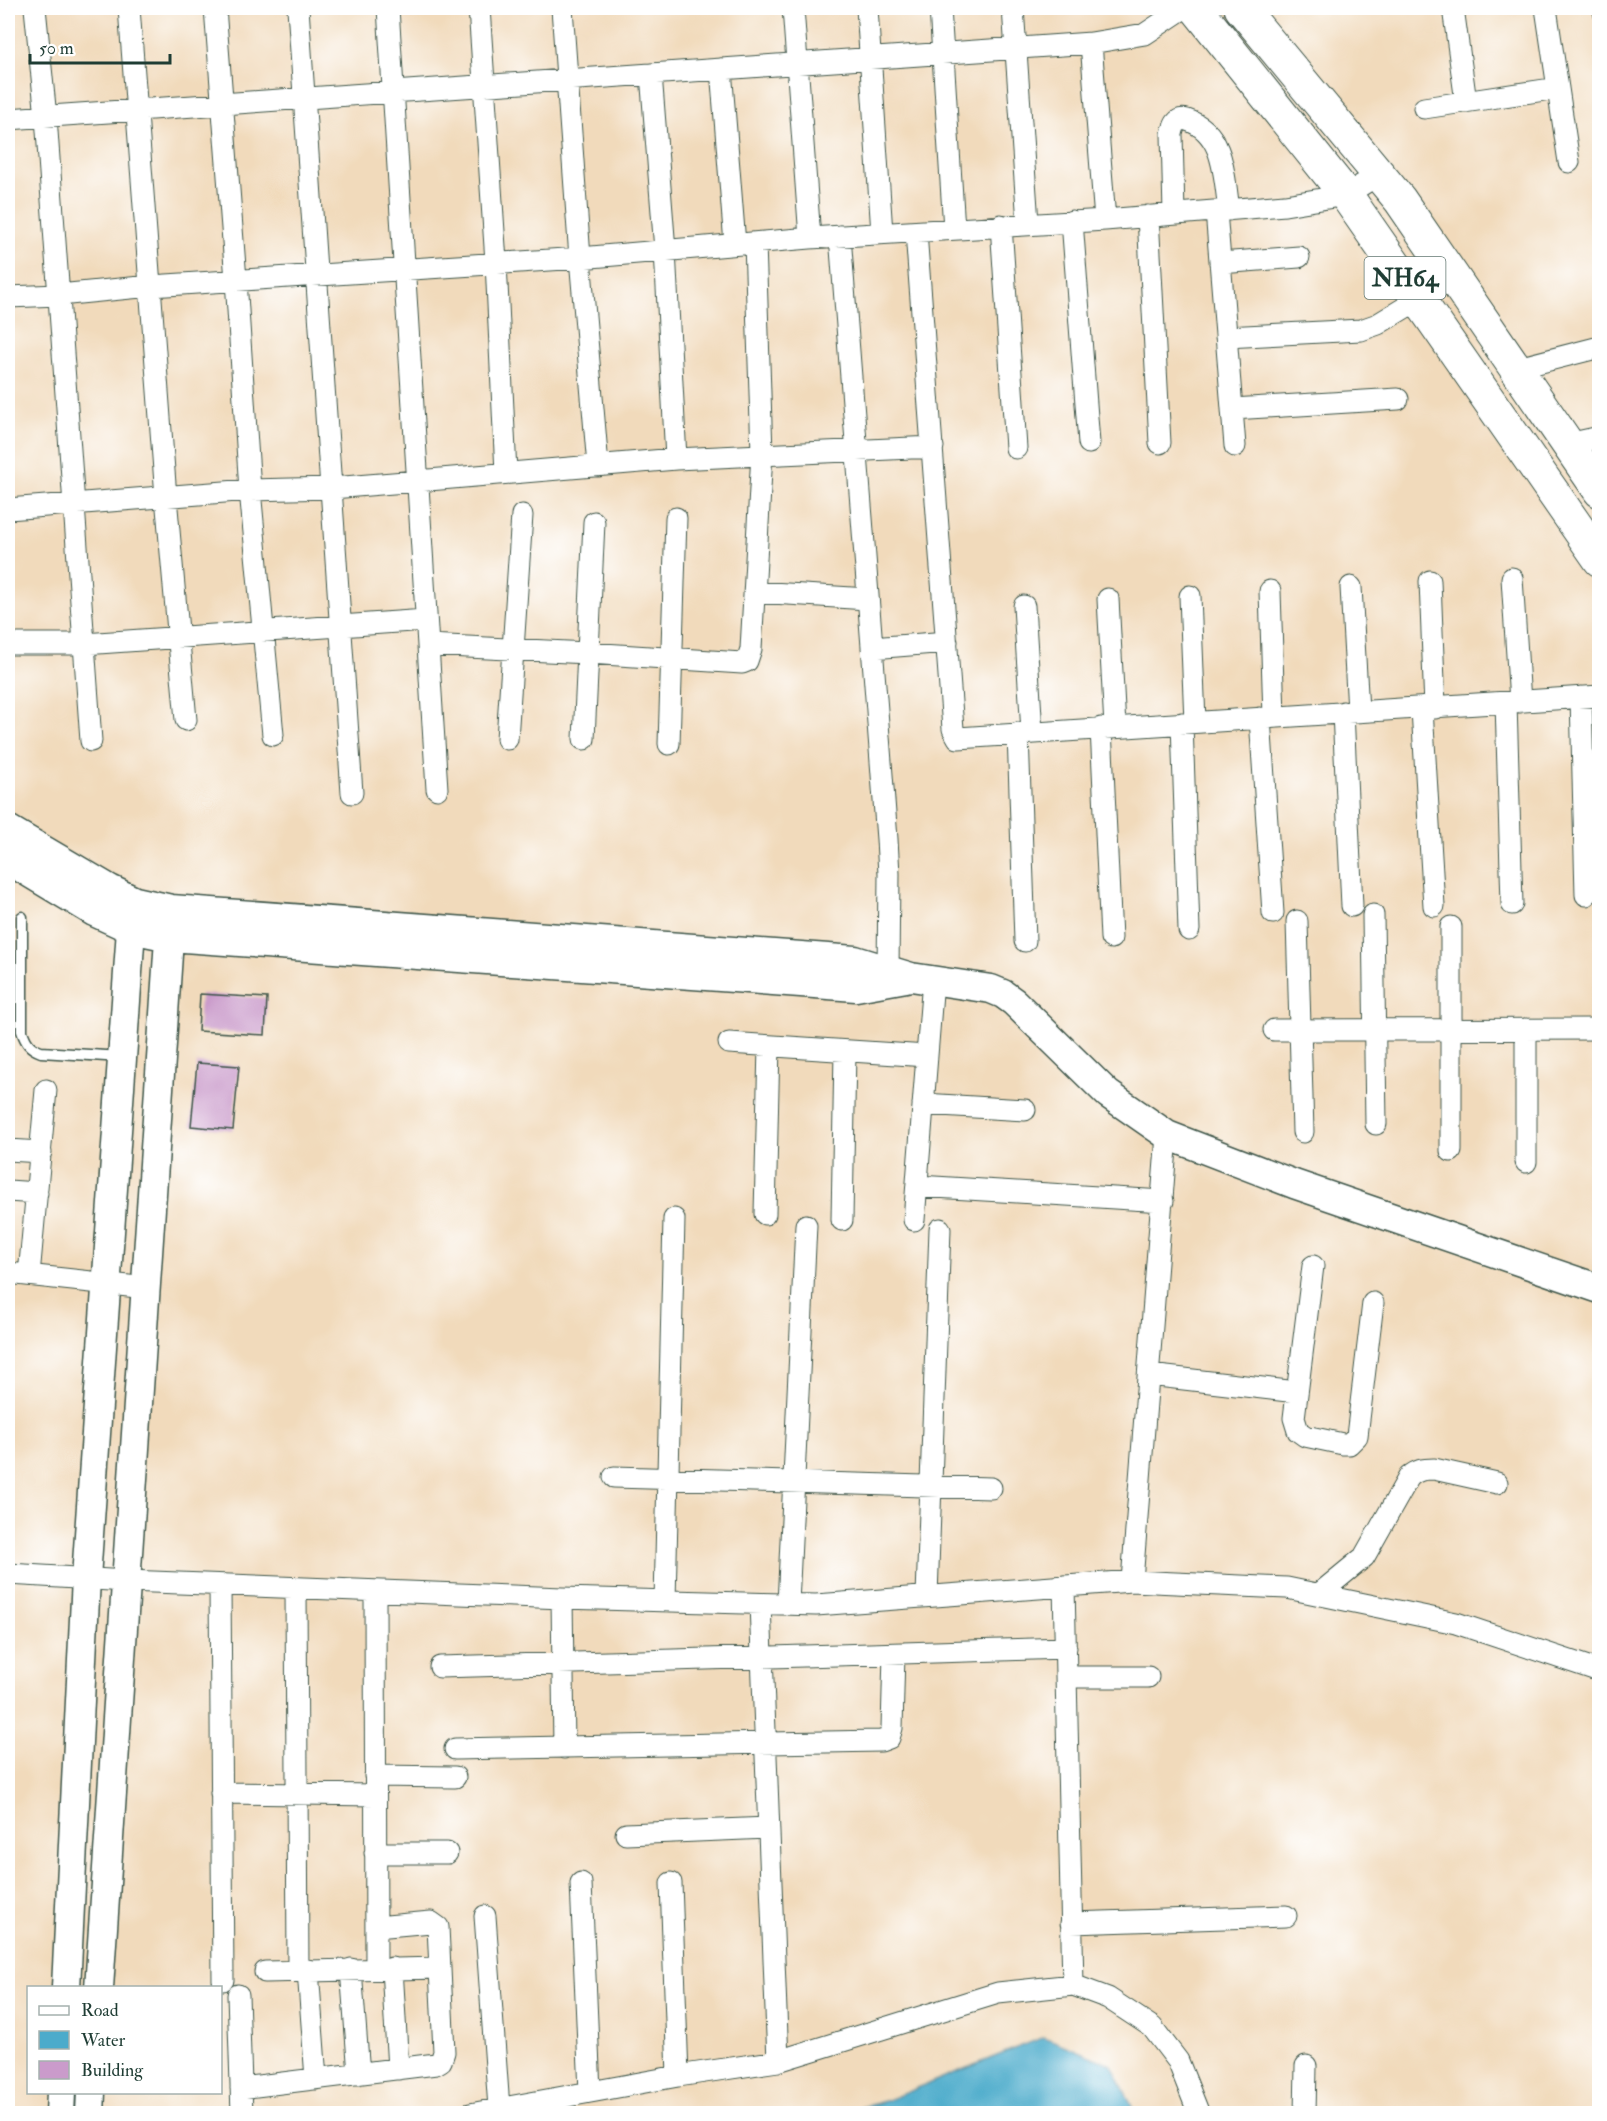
<svg xmlns="http://www.w3.org/2000/svg" width="1607" height="2121" font-family="'IM FELL Double Pica',serif">
<style>
.water{fill:#4cabcb;stroke:#367480;stroke-width:1.5}
.building{fill:#ca9bcb}
.lines{fill:none;stroke-linecap:round;stroke-linejoin:round}
.lane-casing{stroke:#3e5548;stroke-width:13}
.street-casing{stroke:#3e5548;stroke-width:23}
.secondary-casing{stroke:#3e5548;stroke-width:31}
.primary-casing{stroke:#3e5548;stroke-width:35}
.lane{stroke:#fff;stroke-width:10}
.street{stroke:#fff;stroke-width:21}
.secondary{stroke:#fff;stroke-width:28}
.primary{stroke:#fff;stroke-width:33}
.labels{text-anchor:middle;dominant-baseline:central;stroke-width:4.5;stroke-linejoin:round;paint-order:stroke}
.shield{fill:#fff;stroke:#627771;stroke-width:1.5}
.shield-label{font-size:24px;font-weight:bold;fill:#1f3d34}
</style>
<rect width="100%" height="100%" fill="#fff"/>
<filter id="ink" filterUnits="userSpaceOnUse"><feTurbulence type="fractalNoise" baseFrequency=".0167" numOctaves="2"/><feDisplacementMap in="SourceGraphic" scale="12" xChannelSelector="R" yChannelSelector="G"/><feConvolveMatrix kernelMatrix="1 2 1 2 8 2 1 2 1" color-interpolation-filters="sRGB"/></filter>
<filter id="wash" filterUnits="userSpaceOnUse"><feTurbulence type="fractalNoise" baseFrequency=".008" numOctaves="4" result="noise"/><feDisplacementMap in="SourceGraphic" scale="24" xChannelSelector="R" yChannelSelector="G"/><feGaussianBlur stdDeviation="1.35" result="paint"/><feColorMatrix in="noise" values="0 0 0 0 0 0 0 0 0 0 0 0 0 0 0 0 0 1.4 0 .05"/><feComposite in="paint" operator="in"/></filter>
<g filter="url(#wash)">
<rect width="100%" height="100%" fill="#f1dabb"/>
<path class="water" d="M 1044,2037 L 1112,2065 L 1135,2113 L 841,2113 L 885,2101 Z"/>
<g id="blocks">
<path class="building" d="M 200,994 L 267,998 L 265,1035 L 198,1031 Z
M 197,1063 L 239,1066 L 233,1130 L 191,1126 Z"/>
</g>
</g>
<g filter="url(#ink)">
<use href="#blocks" fill-opacity="0" stroke="#3e5548" stroke-width="1.5"/>
<g class="lines">
<g class="lane-casing">
<path id="lane" d="M 1598,8 L 1600,16
M 22,917 L 22,1031 C 26,1043 30,1048 41,1052 L 122,1057"/>
</g>
<g class="street-casing">
<path id="street" d="M 35,8 L 46,117 L 91,741
M 129,8 L 166,497 L 186,720
M 215,8 L 236,280 L 250,490 L 273,735
M 298,8 L 352,793
M 388,8 L 437,789
M 479,8 L 496,262 L 506,473
M 562,8 L 580,258 L 598,466
M 793,8 L 810,238
M 867,8 L 882,233
M 940,8 L 954,229
M 1013,8 L 1028,223
M 1453,8 L 1466,102
M 1546,8 L 1569,162
M 1091,43 L 1105,220
M 721,69 L 735,244
M 651,74 L 665,250 L 676,459
M 1424,108 L 1558,88
M 8,119 L 1091,43 L 1145,34 L 1184,8
M 1216,211 L 1235,446
M 1174,214 L 1172,134 C 1174,126 1176,117 1187,120 C 1225,132 1224,177 1229,210
M 1148,216 L 1160,443
M 1072,221 L 1089,443
M 1001,225 L 1016,448
M 916,232 L 953,729 L 958,738 L 1600,696
M 840,236 L 887,839 L 889,874 L 888,970
M 1220,263 L 1299,257
M 8,297 L 59,295 L 151,286 L 580,258 L 810,238 L 1105,220 L 1285,205 L 1346,195 L 1379,174
M 1226,337 L 1361,330 L 1378,324 L 1419,299
M 1514,369 L 1600,347
M 1232,409 L 1398,399
M 1568,444 L 1600,437
M 8,509 L 250,490 L 332,488 L 417,481 L 676,459 L 933,447
M 1512,578 L 1520,702
M 1430,581 L 1435,708
M 1351,587 L 1358,711
M 1270,591 L 1274,717
M 755,592 L 868,599
M 1190,596 L 1195,722
M 1108,599 L 1115,727
M 1024,606 L 1032,732
M 8,644 L 84,644 L 426,620
M 428,645 L 588,653 L 742,663 L 747,661 L 751,649 L 762,453 L 755,243
M 872,648 L 947,642
M 1581,697 L 1586,895
M 1506,703 L 1512,904
M 1422,709 L 1434,906
M 1343,712 L 1352,906
M 1260,718 L 1273,913
M 1182,723 L 1189,930
M 1101,728 L 1111,938
M 1018,733 L 1025,941
M 507,739 L 522,515
M 584,739 L 594,522
M 669,744 L 676,518
M 1373,915 L 1376,1124
M 1297,921 L 1303,1132
M 1451,927 L 1451,1151
M 1526,1029 L 1526,1162
M 1274,1030 L 1600,1029
M 729,1043 L 927,1056
M 923,1104 L 1025,1110
M 8,1150 L 41,1152
M 918,1186 L 1163,1201
M 8,1191 L 37,1193
M 765,1214 L 769,1046
M 842,1220 L 845,1051
M 914,1220 L 933,980
M 1313,1266 L 1294,1418 L 1298,1431 L 1305,1436 L 1343,1444 L 1349,1444 L 1357,1436 L 1373,1303
M 8,1273 L 147,1288
M 29,1275 L 46,1090
M 1149,1375 L 1297,1392
M 614,1477 L 991,1488
M 8,1574 L 127,1581 L 562,1598 L 816,1605 L 1132,1581 L 1287,1588 L 1456,1623 L 1600,1671
M 1132,1581 L 1167,1135
M 220,1585 L 223,1980
M 1064,1586 L 1073,1985
M 296,1588 L 298,1971
M 375,1591 L 376,1968
M 1319,1594 L 1364,1557 L 1409,1477 C 1417,1470 1423,1469 1434,1469 L 1497,1483
M 927,1596 L 940,1229
M 562,1598 L 564,1748
M 665,1601 L 674,1219
M 760,1604 L 778,2061
M 788,1604 L 806,1225
M 440,1667 L 1066,1648
M 1066,1677 L 1148,1677
M 455,1749 L 881,1741 L 889,1738 L 892,1728 L 894,1654
M 375,1776 L 455,1777
M 221,1793 L 375,1795
M 626,1834 L 768,1828
M 375,1853 L 447,1853
M 581,1883 L 590,2092
M 671,1883 L 678,2076
M 485,1916 L 499,2108
M 1071,1923 L 1286,1916
M 392,1968 L 398,2069
M 351,1969 L 359,2074
M 308,1970 L 316,2079
M 265,1972 L 440,1968
M 238,1995 L 242,2114
M 241,2088 L 436,2064 L 441,2061 L 444,2052 L 438,1927 L 431,1922 L 376,1927
M 470,2114 L 678,2076 L 778,2061 L 998,1993 L 1073,1985 L 1108,1998 L 1152,2027 L 1178,2061 L 1199,2114
M 1305,2114 L 1306,2066"/>
</g>
<g class="secondary-casing">
<path id="secondary" d="M 8,829 L 110,889 L 135,901 L 171,909 L 855,960 L 911,977 L 991,989 L 1003,994 L 1014,1002 L 1108,1094 L 1167,1135 L 1294,1184 L 1600,1289
M 8,860 L 94,912 L 131,929 L 170,937 L 856,987 L 906,978
M 66,1988 L 86,1578 L 131,929 L 135,901
M 99,1988 L 171,909
M 60,2114 L 61,2092
M 90,2114 L 91,2092"/>
</g>
<g class="primary-casing">
<path id="primary" d="M 1196,8 L 1346,195 L 1600,560
M 1241,8 L 1400,200 L 1600,491"/>
</g>
<use href="#lane" class="lane"/>
<use href="#street" class="street"/>
<use href="#secondary" class="secondary"/>
<use href="#primary" class="primary"/>
</g>
</g>
<g class="labels">
<rect class="shield" x="1364.5" y="257" width="81" height="42" rx="4.5"/>
<g class="shield-label">
<text x="1405" y="278">NH64</text>
</g>
</g>
<rect width="1607" height="2121" fill="none" stroke="#fff" stroke-width="30"/>
<rect x="27" y="1986" width="195" height="108" fill="#ffffff" stroke="#a5b1ae" stroke-width="1.5"/>
<rect x="39" y="2006" width="30" height="9" fill="#ffffff" stroke="#a5b1ae" stroke-width="1.5"/>
<text x="81" y="2016" font-size="18" fill="#1f3d34">Road</text>
<rect x="39" y="2031" width="30" height="18" fill="#4cabcb" stroke="#a5b1ae" stroke-width="1.5"/>
<text x="81" y="2046" font-size="18" fill="#1f3d34">Water</text>
<rect x="39" y="2061" width="30" height="18" fill="#ca9bcb" stroke="#a5b1ae" stroke-width="1.5"/>
<text x="81" y="2076" font-size="18" fill="#1f3d34">Building</text>
<path d="M30 54v9h140v-9" fill="none" stroke="#1f3d34" stroke-width="3"/>
<text x="39" y="54" font-size="18" fill="#1f3d34" stroke="#ffffff" stroke-width="4.5" paint-order="stroke">50 m</text>
</svg>
